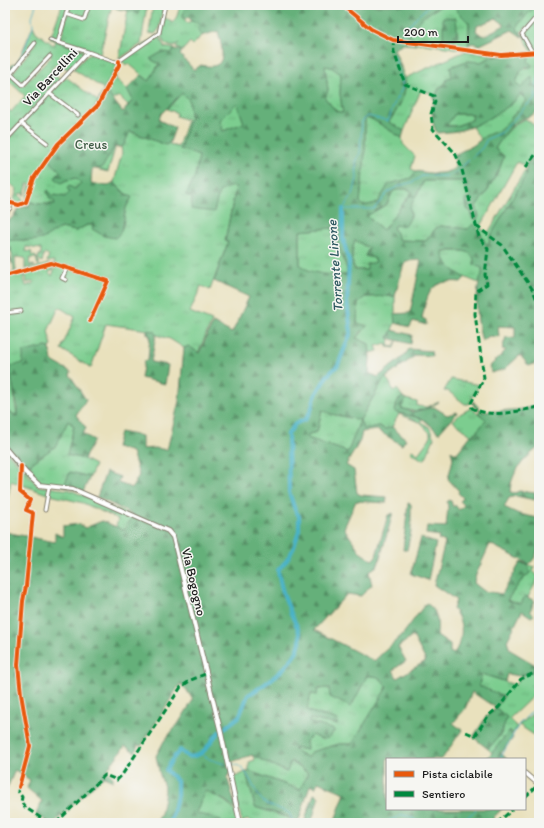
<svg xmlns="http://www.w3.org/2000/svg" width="544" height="828" font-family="Itim,sans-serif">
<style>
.grass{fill:url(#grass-tufts);stroke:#4c7456}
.forest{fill:url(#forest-firs);stroke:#40664b;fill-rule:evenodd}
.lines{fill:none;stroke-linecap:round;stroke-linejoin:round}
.stream{stroke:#48b2c7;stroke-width:1}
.river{stroke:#48b2c7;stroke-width:4}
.minor-casing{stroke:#827e6c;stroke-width:5}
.major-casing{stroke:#827e6c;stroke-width:6}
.minor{stroke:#fff;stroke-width:3}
.major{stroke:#fff;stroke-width:4}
.quiet{stroke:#00873e;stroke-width:3;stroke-dasharray:6 3;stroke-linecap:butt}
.cycleway-casing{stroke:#f6f6f2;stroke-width:6}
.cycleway{stroke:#e8590c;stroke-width:4}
.labels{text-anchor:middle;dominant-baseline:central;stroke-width:3;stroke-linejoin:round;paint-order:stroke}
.street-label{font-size:13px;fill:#1c1c1c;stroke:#f6f6f2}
.park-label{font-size:13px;fill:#3e5a44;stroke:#f6f6f2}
.water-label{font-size:14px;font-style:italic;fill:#2e5860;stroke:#f6f6f2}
</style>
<defs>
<pattern id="grass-tufts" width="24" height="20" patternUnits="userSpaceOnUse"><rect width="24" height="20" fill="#7ccd8f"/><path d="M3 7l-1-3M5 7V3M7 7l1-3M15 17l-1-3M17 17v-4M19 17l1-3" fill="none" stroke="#6baf7b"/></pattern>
<pattern id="forest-firs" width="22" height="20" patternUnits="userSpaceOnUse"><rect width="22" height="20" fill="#65b07a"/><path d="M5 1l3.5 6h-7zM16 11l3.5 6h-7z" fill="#528e63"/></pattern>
</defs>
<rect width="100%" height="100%" fill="#f6f6f2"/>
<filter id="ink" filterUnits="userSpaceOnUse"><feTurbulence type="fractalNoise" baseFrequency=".025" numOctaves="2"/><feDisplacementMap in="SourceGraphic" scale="8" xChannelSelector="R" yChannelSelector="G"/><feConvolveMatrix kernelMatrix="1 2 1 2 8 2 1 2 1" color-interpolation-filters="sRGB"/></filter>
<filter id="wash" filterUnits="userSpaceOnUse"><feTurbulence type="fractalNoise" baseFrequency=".012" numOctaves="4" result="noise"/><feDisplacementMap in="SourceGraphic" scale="16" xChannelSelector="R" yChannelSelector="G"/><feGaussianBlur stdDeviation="0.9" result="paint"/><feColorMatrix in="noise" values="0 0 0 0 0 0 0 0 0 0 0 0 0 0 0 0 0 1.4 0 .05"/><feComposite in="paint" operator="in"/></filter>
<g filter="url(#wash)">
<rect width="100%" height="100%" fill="#e9e1bd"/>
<path class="grass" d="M 62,5 L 68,5 L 58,41 L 50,39 Z
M 70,5 L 112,5 L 100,54 L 91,50 L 87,50 L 60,42 Z
M 144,5 L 147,5 L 141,44 L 119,59 L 128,10 L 136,12 Z
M 153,5 L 164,5 L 159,29 L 155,34 L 149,33 Z
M 178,5 L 188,5 L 183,17 L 187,23 L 191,21 L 199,23 L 198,29 L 201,36 L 193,45 L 190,42 L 182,51 L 176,47 L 179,43 L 172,47 L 165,44 L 160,34 L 164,17 L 173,23 L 177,16 L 180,6 Z
M 443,5 L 455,5 L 457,11 L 469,23 L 468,50 L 417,43 L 409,35 L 420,18 Z
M 536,5 L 539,5 L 539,16 L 521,32 L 518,31 L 517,26 Z
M 537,16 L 539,17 L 539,52 L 532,52 L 523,35 Z
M 33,26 L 36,32 L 52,44 L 54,45 L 56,41 L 86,52 L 69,70 L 57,63 L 50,71 L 61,79 L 5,139 L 5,107 L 11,112 L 25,96 L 9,81 L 5,84 L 12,75 L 23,86 L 52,56 L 49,54 L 22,83 L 12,74 L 36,43 L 34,42 L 5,79 L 5,74 L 13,64 L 17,64 Z
M 159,35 L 164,47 L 174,49 L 172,54 L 162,52 L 151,59 L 159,64 L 149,81 L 128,63 L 126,65 L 121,60 Z
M 466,51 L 497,55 L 495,58 L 493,56 L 481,62 L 467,61 L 450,67 L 453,77 L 439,88 L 434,99 L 430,93 L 421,90 L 404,131 L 389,122 C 398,109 407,95 405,78 Z
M 90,53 L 118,64 L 104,89 L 106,90 L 116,71 L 118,73 L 115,78 L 127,89 L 133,100 L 128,105 L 119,96 L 112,100 L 104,89 L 73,69 Z
M 531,53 L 539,53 L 539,89 L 533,84 L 521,88 L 516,83 L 521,70 L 532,66 L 528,61 Z
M 325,66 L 331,67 L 341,74 L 340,94 L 343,113 L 336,111 L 325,98 L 328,90 Z
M 66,77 L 99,102 L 55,152 L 60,171 L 67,180 L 76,178 L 81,183 L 65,197 L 55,195 L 52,197 L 48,190 L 47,192 L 50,199 L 54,201 L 55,204 L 38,204 L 26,200 L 30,185 L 28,183 L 24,196 L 22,193 L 19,194 L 23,201 L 17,203 L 14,200 L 17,189 L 5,180 L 5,142 Z
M 182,93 L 189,100 L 190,117 L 180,149 L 199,156 L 195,176 L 186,195 C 203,202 224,184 236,187 L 225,240 L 228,242 L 210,290 L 201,286 L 190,312 L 212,321 L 198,353 L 189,346 L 184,348 L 170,339 L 156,335 L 155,331 L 106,324 L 91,368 L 61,349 L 75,317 L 59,307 L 48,331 L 52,346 L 50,348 L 46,347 L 23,363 L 13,386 L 17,416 L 5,411 L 5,277 L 22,272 L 26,286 L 34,283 L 33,281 L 27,283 L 25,271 L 48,264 L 54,264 L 52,271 L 49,272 L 52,276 L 56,266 L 54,261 L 47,262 L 49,255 L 44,254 L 42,262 L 38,258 L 39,255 L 41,255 L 41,249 L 26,247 L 25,251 L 32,252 L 31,255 L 35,256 L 39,261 L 39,265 L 38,265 L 36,258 L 30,258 L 29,264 L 35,266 L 25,269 L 25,258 L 15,257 L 16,272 L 9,274 L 14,271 L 11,247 L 10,252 L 5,255 L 8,258 L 10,257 L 12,264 L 10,259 L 5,260 L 5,241 L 14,239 L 26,241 L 42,239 L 61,228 L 76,231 L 87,225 L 93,225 L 94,229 L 104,236 L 123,225 L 126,207 L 131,199 L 114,182 L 122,153 L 121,147 L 124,145 L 129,131 L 166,145 L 170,142 L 170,145 L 178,147 L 187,120 L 176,116 L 177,113 L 167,109 Z
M 520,94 L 527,100 L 501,129 L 481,140 L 472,127 L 512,104 Z
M 237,103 L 244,123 L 223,131 L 220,120 Z
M 455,114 L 473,114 L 472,120 L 456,126 L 445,125 Z
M 365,117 L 372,119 L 402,138 L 403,144 L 415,156 L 411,169 L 416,171 L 411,178 L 389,185 L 377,203 L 363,206 L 360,202 L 365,153 Z
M 526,119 L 539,129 L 539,152 L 528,161 L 527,167 L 517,162 L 480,228 L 488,233 L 525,170 L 526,175 L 490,237 L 489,243 L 486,244 L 474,224 L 468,229 L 441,226 L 436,228 L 426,241 L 399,240 L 393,227 L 411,216 L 410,207 L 424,181 L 464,181 L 465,187 L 471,196 L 465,199 L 467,209 L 472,213 L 471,216 L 477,210 L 476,206 L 486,193 L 499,170 L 504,156 L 495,149 C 500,139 515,121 526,119 Z
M 116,145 L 108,172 L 92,168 L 111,153 L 114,147 Z
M 401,189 L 408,189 L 412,192 L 383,230 L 366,216 L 387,204 L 393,191 Z
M 332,228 C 334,241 349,265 347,275 C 332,275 312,276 300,265 L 300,231 Z
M 355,240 L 369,248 L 365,256 L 374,258 L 376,262 L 368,267 L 367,270 L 356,270 C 350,262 352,249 355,240 Z
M 443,251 L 468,251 L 472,254 L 482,268 L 483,274 L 479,283 C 463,277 443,269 443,251 Z
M 395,296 L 395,323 L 388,338 L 390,339 L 388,346 L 395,347 L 397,340 L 395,348 L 387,347 L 387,343 L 376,346 L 378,351 L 370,353 L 369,344 L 356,338 L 361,334 L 366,326 L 357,323 L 358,303 L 365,297 Z
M 386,378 L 390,383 L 394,392 L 397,389 L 403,397 L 397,401 L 395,412 L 423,419 L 419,422 L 399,414 L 392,427 L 385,429 L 379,426 L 363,429 L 360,421 L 348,452 L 307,438 L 309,434 L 317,432 L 322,410 L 331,414 L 360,420 L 383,380 Z
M 451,379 L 479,385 L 469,404 L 465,404 L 448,391 L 444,391 Z
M 406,399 L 417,402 L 417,406 L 427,407 L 439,402 C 426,410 415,413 401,408 Z
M 471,408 L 487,420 L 472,436 L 453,421 L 460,414 Z
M 68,421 L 74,426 L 67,455 L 84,459 L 95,465 L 90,477 L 70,472 L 64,486 L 38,483 L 24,469 L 55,446 Z
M 421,422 L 429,427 L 434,438 L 426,458 L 423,460 L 410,452 L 412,450 L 418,454 L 430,438 L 430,433 L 421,424 Z
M 6,451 L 38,486 L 70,490 L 133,516 L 124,530 L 116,527 L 118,519 L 83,503 L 50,495 L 11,481 L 5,513 Z
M 522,562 L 535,567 L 533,572 L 539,577 L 528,597 L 525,596 L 521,604 L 507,600 L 521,581 L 530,573 L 528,565 L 520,563 Z
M 539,669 L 539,690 L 509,719 L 517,727 L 512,734 L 510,730 L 492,753 L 488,749 L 501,734 L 506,717 L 496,708 L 479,686 L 482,674 L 515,685 L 523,675 Z
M 367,676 C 378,675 381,678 388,687 L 352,744 L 339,744 L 311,752 L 308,758 L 293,749 L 296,748 L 307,750 L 306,741 L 312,735 L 321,739 L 329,738 L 334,731 L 309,722 L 310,719 L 337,724 L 337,720 L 311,712 L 306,709 C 311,693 312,689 329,688 L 351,706 Z
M 539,709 L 539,728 L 534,735 L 519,725 Z
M 252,755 L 286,772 L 290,761 L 309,774 L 304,780 L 306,781 L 301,790 L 249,771 L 249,762 L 255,760 Z
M 246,772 L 255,807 L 292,819 L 292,823 L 257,823 L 247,820 L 242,822 L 232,778 Z
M 205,791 C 222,799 235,804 239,823 L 220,823 L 221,821 L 196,813 Z"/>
<path class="forest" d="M 110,5 L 129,5 L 137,7 L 144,5 L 140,8 L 138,14 L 136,14 L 136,12 L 118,9 Z
M 188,5 L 421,5 L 422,7 L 424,5 L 443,5 C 427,12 418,19 409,35 L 417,42 L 417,45 L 404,44 L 394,49 C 408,83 411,90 389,122 L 404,131 L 402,138 L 372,119 L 365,118 L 365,153 L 360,202 L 363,206 L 377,203 L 389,184 L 411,178 L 416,171 C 430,173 443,176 455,168 L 454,155 L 474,145 L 485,136 L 501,129 L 527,100 L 520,94 C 516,105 477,126 465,129 C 456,132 447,132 437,133 C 430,122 431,101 439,89 C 442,85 445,85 447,79 L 452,77 L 450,67 L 467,61 L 481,62 L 493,56 L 495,58 L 497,55 L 531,53 L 528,61 L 532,66 L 530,68 L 527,66 L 520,72 L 516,83 L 521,88 L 530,78 L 533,78 L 534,85 L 539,89 L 539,110 C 529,119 524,116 517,122 C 510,126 499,142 495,149 L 504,156 L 499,170 L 486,193 L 476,206 L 479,216 L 477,220 L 472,219 L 472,211 L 467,209 L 465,199 L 469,199 L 471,196 L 469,192 L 465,190 L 464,181 L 424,181 L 410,207 L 411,216 L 407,224 L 400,226 L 395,225 L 393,227 L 399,240 L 423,241 L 426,241 L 436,228 L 441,226 L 468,229 L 473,224 L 483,237 L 486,244 L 489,243 L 490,237 L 526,175 C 523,164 533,159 539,152 L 539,362 L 529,366 L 520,355 L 505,369 L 491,373 L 490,366 L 506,350 L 502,349 L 506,337 L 515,338 L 515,327 L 498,326 L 499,337 L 489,336 L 482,341 C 477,324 475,301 479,283 C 480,277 483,275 482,268 L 474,265 C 476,247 456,251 443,251 C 443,265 454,270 465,278 L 461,282 C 430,279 428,292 422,318 L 426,320 L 426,325 L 413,321 L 410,327 L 395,323 L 394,314 L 410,313 L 421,260 L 406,261 L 403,267 L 395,296 L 365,297 L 358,303 L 357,323 L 367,326 L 356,338 L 369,344 L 370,358 L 369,373 L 378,377 L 404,356 L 409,349 L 431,351 L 432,356 L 416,355 L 383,380 L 360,420 L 363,429 L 379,426 L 385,429 L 392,427 L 406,439 L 402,445 L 377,430 L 362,432 L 360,441 L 346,465 L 354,470 L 357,493 L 361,495 L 387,497 L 386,503 L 356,501 L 344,528 L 361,553 L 372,560 L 376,556 L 388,515 L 393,513 L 378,565 L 369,572 L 372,585 L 361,596 L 347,594 L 314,630 L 374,661 L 403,634 L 426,603 C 438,610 438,622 437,635 L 450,644 L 450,652 L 454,654 C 463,638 465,624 453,609 L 456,600 L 434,585 L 445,542 L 438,539 L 440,536 L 426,534 L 427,526 L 446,527 L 448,507 L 447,502 L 449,500 L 451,501 L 453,507 L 455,505 L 459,510 L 464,505 L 460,501 L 463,498 L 458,493 L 459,491 L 448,479 L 453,459 L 451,450 L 453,453 L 457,453 L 471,435 L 473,436 L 486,420 L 478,412 L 480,410 L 474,407 L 473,401 L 483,412 L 523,409 L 539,404 L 539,447 C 524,459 511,472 510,492 L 515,493 L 519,491 L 535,493 L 535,500 L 516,496 L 509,498 L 504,507 L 519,514 L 538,518 L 539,512 C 539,528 543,554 529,564 L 490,544 L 475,577 L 474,583 L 484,591 L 502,594 L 520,563 L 528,565 L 530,573 L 521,581 L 507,600 L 521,604 L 525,596 L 535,601 L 530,611 L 534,615 L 531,617 L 522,611 L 507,641 L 510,650 L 539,667 L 539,669 L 519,676 L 507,674 L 505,681 L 481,674 L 479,686 L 504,696 L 496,708 L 507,717 L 501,734 L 488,749 L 473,737 L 486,717 L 496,708 L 472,692 L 465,709 L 453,723 L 462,730 L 442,759 L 387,759 L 387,809 L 502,809 L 493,818 L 495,823 L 334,823 L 345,793 L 318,782 L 315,788 L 310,785 L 298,823 L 292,823 L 292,818 L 255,807 L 246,772 L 249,771 L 300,790 L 308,773 L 291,761 L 287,772 L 252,755 L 231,762 L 232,772 L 227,777 L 237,811 L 226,801 L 205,791 L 196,813 L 221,820 L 220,823 L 156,823 L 161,814 L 165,790 L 160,775 L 156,756 L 164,741 L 178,724 L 193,700 L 186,689 L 180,684 L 141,746 L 138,745 L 135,752 L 125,746 L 106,771 L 113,777 L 113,781 L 104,777 L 96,783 L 54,823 L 50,823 L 36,814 L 42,801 L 27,788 L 30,780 L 15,770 L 5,793 L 5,532 L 55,542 L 55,533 L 63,537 L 63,526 L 79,524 L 85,528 L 102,521 L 124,530 L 134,515 L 97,497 L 106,472 L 120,477 L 118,483 L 132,488 L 139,475 L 132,452 L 116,447 L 120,432 L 142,436 L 142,449 L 155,448 L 167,450 L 179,401 L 184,348 L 189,346 L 199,353 L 213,323 L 232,333 L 249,297 L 214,281 L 228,242 L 225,241 L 236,187 L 231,186 L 219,192 L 214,212 L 191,209 L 192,198 L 186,195 L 195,176 L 199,156 L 180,149 L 190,117 L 189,100 L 182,93 L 161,114 L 159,120 L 175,128 L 170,142 L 166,145 L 130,131 L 124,145 L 121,147 L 114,147 L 102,168 L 92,169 L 91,183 L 107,186 L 114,182 L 123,192 L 132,197 C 130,201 127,204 126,208 C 123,219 125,231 115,238 L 104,236 L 92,229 L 93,225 L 87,225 L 76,231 L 61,228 C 54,231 48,238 41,239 C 29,243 17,237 5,242 L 5,224 L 14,216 L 18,209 L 29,205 L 30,202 L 38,204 L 55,204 L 54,201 L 50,199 L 47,192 L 48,190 L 52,197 L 54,195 L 65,197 L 70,192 L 67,189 L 69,186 L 75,189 L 81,183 L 76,178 L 67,180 L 61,183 L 55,178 L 60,171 L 49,160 L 58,146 L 94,109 L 104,89 L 123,112 L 133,100 L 127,89 L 141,75 L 149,81 L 159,64 L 150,59 L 162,52 L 172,53 L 174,49 L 182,51 L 180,55 L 194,70 L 201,65 C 230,72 222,48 218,31 L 201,36 L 198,29 L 199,23 L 191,21 L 189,17 L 185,19 L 183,17 L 184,9 ZM 325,66 L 331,67 L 341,74 L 340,94 L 343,113 L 336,111 L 325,98 L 328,90 ZM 237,103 L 244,123 L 223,131 L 220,120 ZM 455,114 L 473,114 L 472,120 L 456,126 L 446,126 ZM 401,189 L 408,189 L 412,192 L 383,230 L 367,216 L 387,204 L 393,191 ZM 332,228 C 334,241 349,265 347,275 C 332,275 312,275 300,265 L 300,231 ZM 355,240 L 369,248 L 365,256 L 374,258 L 376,262 L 367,264 L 367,270 L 355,270 C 350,262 352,249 355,240 ZM 322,410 L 331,414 L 360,420 L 348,452 L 307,438 L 309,434 L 317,432 ZM 413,636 L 426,661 L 397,678 L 393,670 L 406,661 L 398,647 ZM 367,676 C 378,675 381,678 387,687 L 352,744 L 339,744 L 311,752 L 308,758 L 293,749 L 296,748 L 307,750 L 306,741 L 312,735 L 321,739 L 329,738 L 335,730 L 309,722 L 310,719 L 337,725 L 338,720 L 311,712 L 307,709 L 311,694 L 317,695 L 318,689 L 329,688 L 330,697 L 351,707 Z
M 455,5 L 536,5 L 517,26 L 518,31 L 522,33 L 522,37 L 512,30 L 480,45 L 472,43 L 469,45 L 469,23 L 457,11 ZM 496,18 L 505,25 L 483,36 L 476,31 L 477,26 Z
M 443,17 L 456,18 L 458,38 L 453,43 L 443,42 Z
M 147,330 L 155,331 L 156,335 L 151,362 L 168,365 L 165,384 L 141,378 L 144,361 L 148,360 L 150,336 L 147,334 Z
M 392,330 L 412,335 L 411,344 L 388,338 Z
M 46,347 L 50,348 L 52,361 L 71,372 L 70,375 L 86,400 L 76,415 L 86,428 L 83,434 L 94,440 L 84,459 L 67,455 L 74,426 L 68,421 L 56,446 L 24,468 L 5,447 L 5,411 L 17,415 L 17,405 L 9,367 L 23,363 L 23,352 Z
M 403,397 L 406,399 L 401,408 L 412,412 L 434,407 L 447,415 L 457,412 L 457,413 L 439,433 L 423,419 L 395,412 L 397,401 Z
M 70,472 L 90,477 L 83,492 L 64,486 Z
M 408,503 L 411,504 L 411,531 L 407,550 L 403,550 Z
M 421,538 L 436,543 L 428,580 L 411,574 Z
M 510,730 L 513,738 L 501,753 L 507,759 L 487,759 Z
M 314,794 L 319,797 L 311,823 L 304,823 Z"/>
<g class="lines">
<path class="stream" d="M 124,5 L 137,8 L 143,5
M 398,40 L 417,16 L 430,5
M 5,74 L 18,61 L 25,48 L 33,26 L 32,17 L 36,5
M 343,209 L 374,209 L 389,191 L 402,185 L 413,182 L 422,176 L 448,176 L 455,173 L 482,148 L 487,139 L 501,133 L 528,104 L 536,98 L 535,89 L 539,76
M 343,209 L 353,195 L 357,178 L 356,162 L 360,153 L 362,121 L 368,116 L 388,121 C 391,114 392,108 395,102 C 397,96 401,92 403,86 L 393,52
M 5,568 L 9,562
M 202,754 L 209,759 L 225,764
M 500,759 L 519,724 L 539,705
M 230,764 C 248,762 252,791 263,801 C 271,808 281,808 289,813 L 294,823
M 383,823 L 403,815 L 411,817 L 418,822 L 430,823
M 443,823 C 455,822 469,819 476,809"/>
<path class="river" d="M 221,731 L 239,717 L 248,695 C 259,689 275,677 284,668 C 291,660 298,653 300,642 C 302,632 293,620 290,611 C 285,600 279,581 278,570 L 287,560 L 294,547 L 299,531 L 299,516 L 295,510 L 289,492 L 288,434 L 295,424 L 306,419 L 311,410 L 315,396 L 327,376 L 338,365 L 351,332 L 347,302 L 349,262 L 343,239 L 343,209
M 168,823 L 172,818 L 177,796 L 177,781 L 166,770 L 171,761 L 180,750 L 188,757 C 208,755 207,744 219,732"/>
</g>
</g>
<g filter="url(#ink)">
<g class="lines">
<g class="minor-casing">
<path id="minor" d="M 342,5 L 371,29 L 393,40 L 501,55 L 539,52
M 66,14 L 84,20 L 89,5
M 50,40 L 88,52
M 58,42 L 69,5
M 531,52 L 531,50 L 522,34 L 539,14
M 119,61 L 159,33 L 165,5
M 11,74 L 23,85 L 50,56
M 5,81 L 35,43
M 49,93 L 78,115
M 21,123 L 47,143
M 5,141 L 88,52 L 115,62 L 119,61
M 5,196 L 11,203 L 10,208 L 5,214
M 11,203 L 19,205 L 26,202 L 34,178 L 58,144 L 98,105 L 119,65 L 119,61
M 5,276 L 51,263 L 108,281 L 90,321
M 66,280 L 62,278 L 67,268
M 5,313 L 21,311
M 45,510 L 49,487
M 525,773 L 539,785
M 19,787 L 30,746 L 21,694 L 18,665 L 23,601 L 26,586 L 33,513 L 26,510 L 30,500 L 20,492 L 21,466"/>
</g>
<g class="major-casing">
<path id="major" d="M 5,448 L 26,473 L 39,485 L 73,489 L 168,531 L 173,537 L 221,733 L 240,823"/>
</g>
<use href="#minor" class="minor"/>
<use href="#major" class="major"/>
<path class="quiet" d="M 393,40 L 394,52 L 405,84 L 434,96 L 435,102 L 431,114 L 433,129 L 455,153 L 461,166 L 479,237 L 488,249 L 485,275 L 487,284 L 476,291 L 475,314 L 484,378 L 471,403 L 472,408 C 492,419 517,411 539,407
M 526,167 L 539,150
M 476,226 L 502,245 L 533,290 L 539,305
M 466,732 L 475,736 L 488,716 L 499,707 L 521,679 L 539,671
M 19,787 L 18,791 L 22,797 L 21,802 L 26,808 L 49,823
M 525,797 L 538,785
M 56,823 L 105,775 L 117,780 L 122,775 L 181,687 L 191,680 L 205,674
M 497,823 L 513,809"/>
<g class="cycleway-casing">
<path id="cycleway" d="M 342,5 L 371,29 L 393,40 L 501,55 L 539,52
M 11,203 L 19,205 L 26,202 L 34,178 L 58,144 L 98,105 L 119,65 L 119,61
M 5,276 L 51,263 L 108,281 L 90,321
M 19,787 L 30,746 L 21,694 L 18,665 L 23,601 L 26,586 L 33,513 L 26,510 L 30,500 L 20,492 L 21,466"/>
</g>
<use href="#cycleway" class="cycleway"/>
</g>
</g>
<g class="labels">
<g class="street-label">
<text transform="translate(50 77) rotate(-47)">Via Barcellini</text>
<text transform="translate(194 582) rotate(77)">Via Bogogno</text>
</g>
<g class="park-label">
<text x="91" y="144">Creus</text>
</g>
<g class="water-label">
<text transform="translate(335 266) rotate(-94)">Torrente Lirone</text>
</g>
</g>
<rect width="544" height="828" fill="none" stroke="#f6f6f2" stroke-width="20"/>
<rect x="386" y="758" width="140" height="52" fill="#f6f6f2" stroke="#9f9f9c"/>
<rect x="394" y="771" width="20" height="6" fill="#e8590c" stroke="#9f9f9c"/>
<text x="422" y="778" font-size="12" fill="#1c1c1c">Pista ciclabile</text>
<rect x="394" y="791" width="20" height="6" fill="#00873e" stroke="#9f9f9c"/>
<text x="422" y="798" font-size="12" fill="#1c1c1c">Sentiero</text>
<path d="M398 36v6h70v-6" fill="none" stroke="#1c1c1c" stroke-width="2"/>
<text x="404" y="36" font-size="12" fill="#1c1c1c" stroke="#f6f6f2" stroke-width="3" paint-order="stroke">200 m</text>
</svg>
